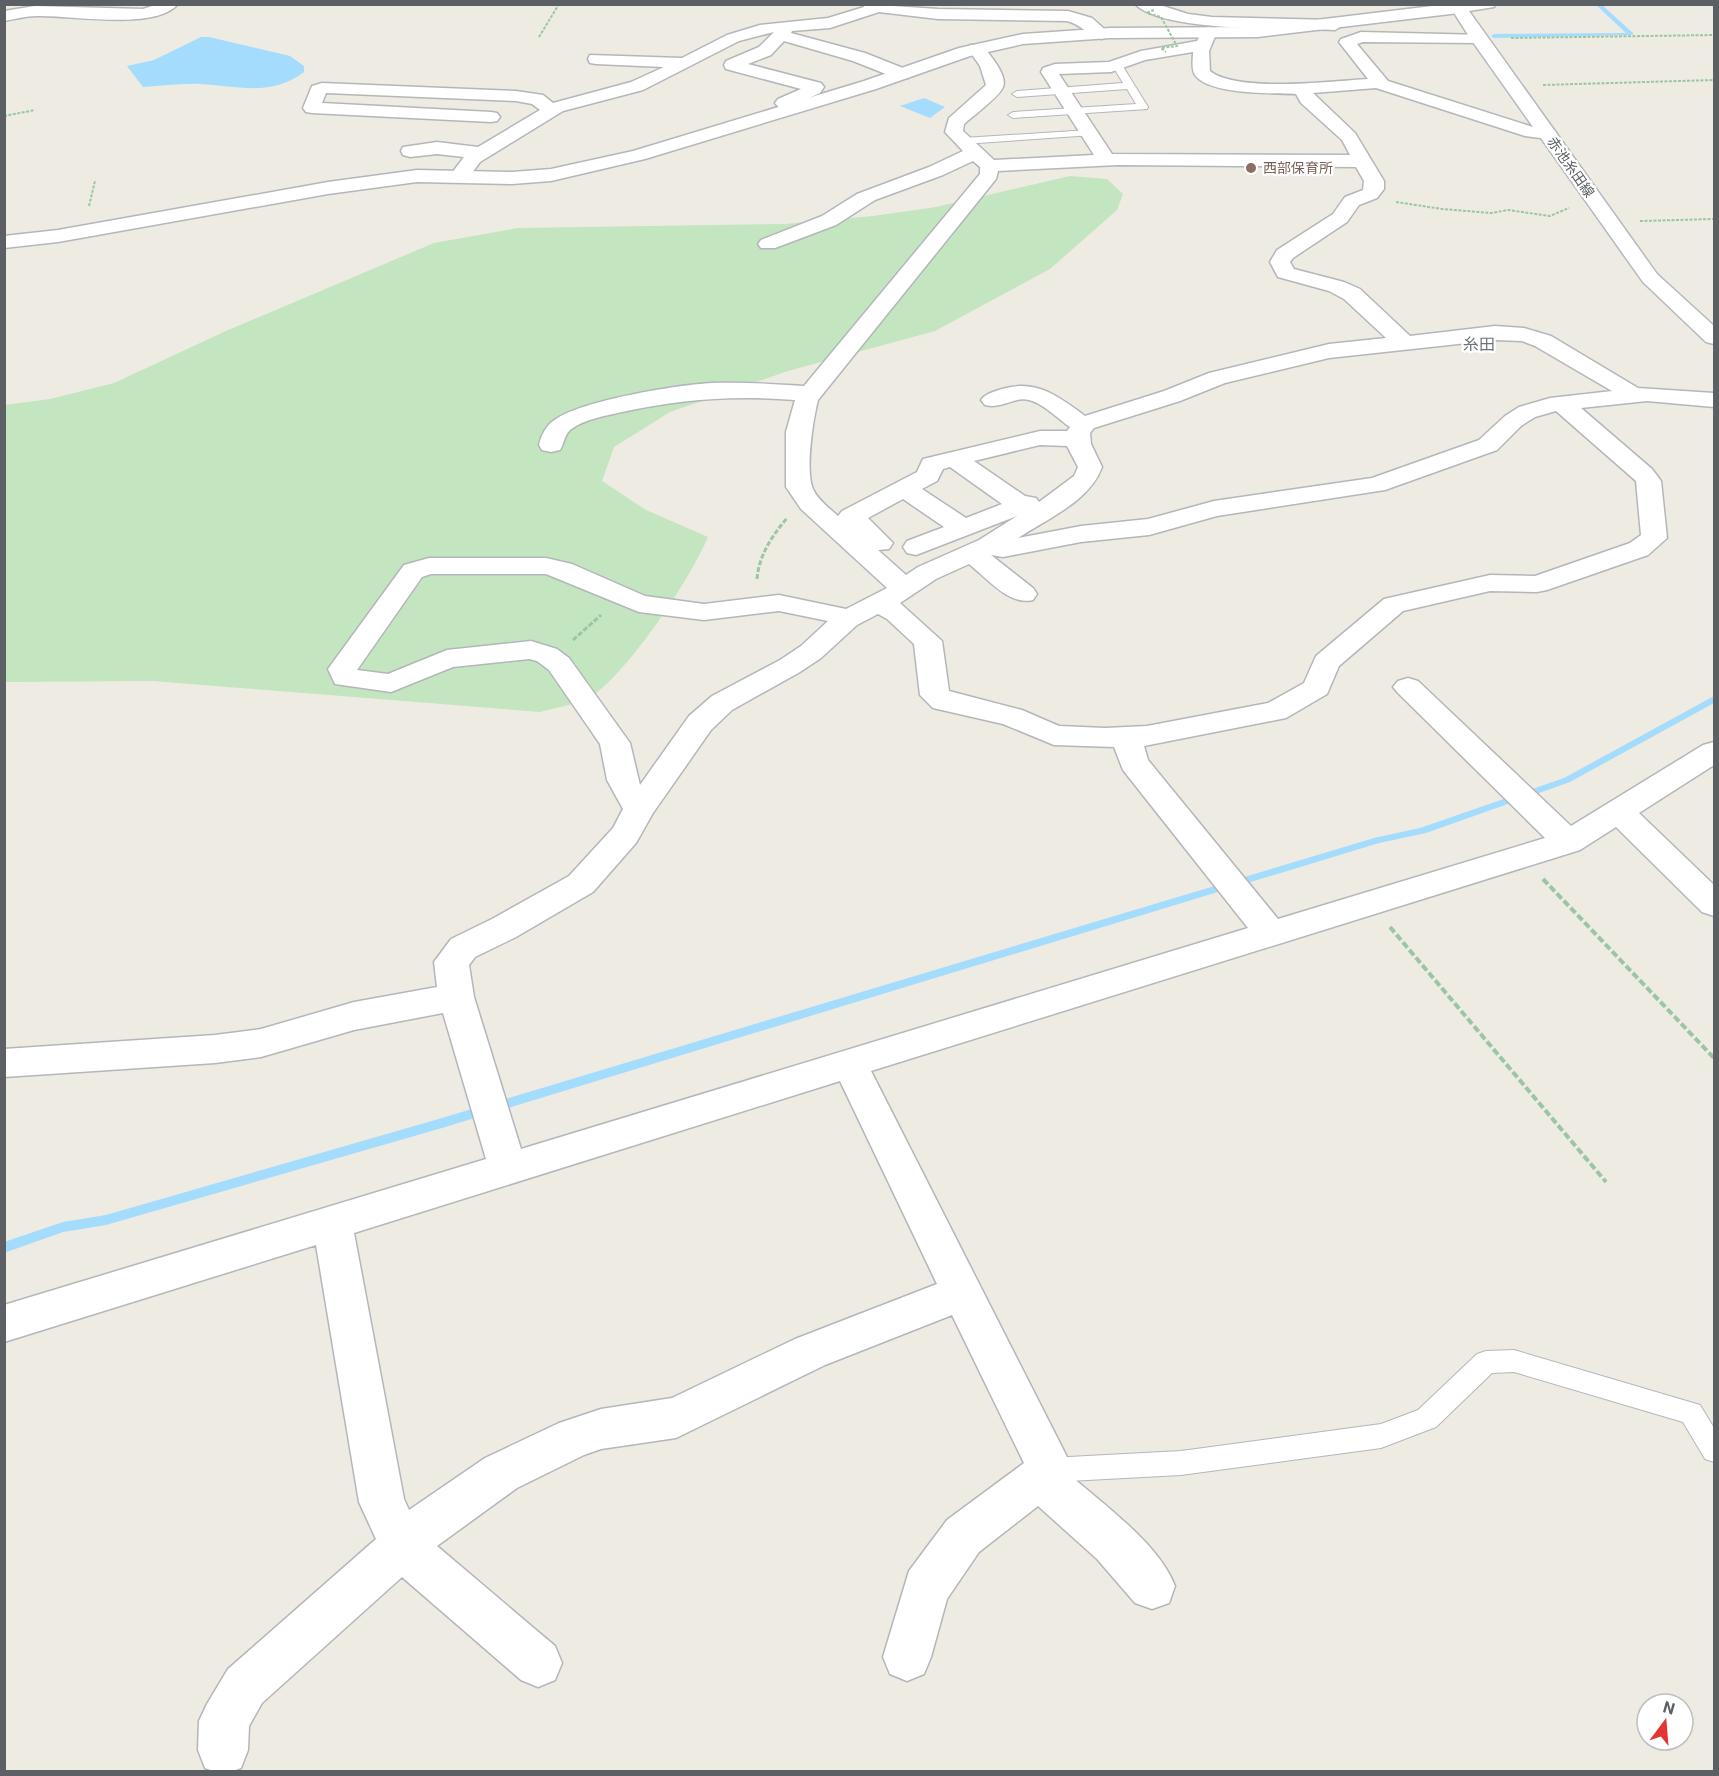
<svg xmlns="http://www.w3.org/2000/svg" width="1719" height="1776" font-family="Roboto,'Noto Sans JP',sans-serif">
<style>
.green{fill:#c3e5c0}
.water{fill:#a4dcfd}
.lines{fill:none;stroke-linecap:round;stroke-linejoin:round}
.stream{fill:#a4dcfd;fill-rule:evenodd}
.service-casing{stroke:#b4b6ba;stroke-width:2}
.minor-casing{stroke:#b4b6ba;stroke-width:3}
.tertiary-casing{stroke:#b4b6ba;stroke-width:3}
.secondary-casing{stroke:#b5b9bd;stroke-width:3}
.path-far2{stroke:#9ac6a4;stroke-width:2;stroke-dasharray:3 1.5;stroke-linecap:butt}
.path-far1{stroke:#9ac6a4;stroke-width:3;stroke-dasharray:5 2;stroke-linecap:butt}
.path{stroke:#9ac6a4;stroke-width:4;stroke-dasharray:7 3;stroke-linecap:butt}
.service{fill:#fff;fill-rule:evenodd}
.minor{fill:#fff;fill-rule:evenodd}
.tertiary{fill:#fff;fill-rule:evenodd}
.secondary{fill:#fff;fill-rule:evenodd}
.path-bridge{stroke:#9ac6a4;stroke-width:2;stroke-dasharray:3 1.5;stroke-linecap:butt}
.education-dot{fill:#8d6e63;stroke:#fff;stroke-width:2}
.labels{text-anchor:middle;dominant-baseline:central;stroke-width:4.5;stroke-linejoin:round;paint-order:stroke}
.far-street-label{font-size:14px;fill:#5c6064;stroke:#fff}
.far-education-label{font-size:14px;fill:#785e54;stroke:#fff;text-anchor:start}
.far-quarter-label{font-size:16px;fill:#6d7276;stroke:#fff}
</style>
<rect width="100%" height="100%" fill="#eeebe3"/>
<path class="green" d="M 1070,176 L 1107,179 L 1123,194 L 1117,210 L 1050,269 L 935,331 L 788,371 L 670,412 L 614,447 L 602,481 L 646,510 L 708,537 C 690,579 630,670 592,696 C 581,704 553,708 540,712 L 153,681 L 5,682 L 4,405 L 50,399 L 114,383 L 226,331 L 434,243 L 518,228 L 785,224 L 873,216 L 936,207 Z"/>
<path class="water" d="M 201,37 L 209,37 L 290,56 L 304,66 L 304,72 C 271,97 238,86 200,84 C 181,83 162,86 143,87 L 127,66 L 154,60 Z
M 924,98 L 945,107 L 930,118 L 900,106 Z"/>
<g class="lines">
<path class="stream" d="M 1595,4 L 1601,4 L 1633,33 L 1633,35 L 1494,38 L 1491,36 L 1494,34 L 1626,33 Z
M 1714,696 L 1714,703 L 1570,782 L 1426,833 L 1379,843 L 442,1128 L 106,1225 L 63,1232 L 4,1253 L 4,1242 L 63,1222 L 106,1215 L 442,1118 L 1374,838 L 1420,828 L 1564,778 Z"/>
<g class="service-casing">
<path id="service" d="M 1117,62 L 1122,65 L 1148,107 L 1147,109 L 1013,118 L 1008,115 L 1013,112 L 1136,104 L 1127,89 L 1017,97 L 1012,94 L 1017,91 L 1123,83 L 1112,65 Z
M 1089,130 L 1093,131 L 1093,135 L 963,144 L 958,141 L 963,138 Z
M 1514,1350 L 1700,1405 L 1714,1428 L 1714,1462 L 1705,1459 L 1683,1422 L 1514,1372 L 1492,1373 L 1436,1427 L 1381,1448 L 1181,1475 L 1050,1482 L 1041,1479 L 1037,1470 L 1041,1461 L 1050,1458 L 1181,1451 L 1381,1424 L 1418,1410 L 1477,1354 L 1486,1351 Z"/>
</g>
<g class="minor-casing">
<path id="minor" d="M 158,4 L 178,4 C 155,31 71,15 37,16 C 26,16 15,19 4,21 L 4,11 L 35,6 L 143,9 Z
M 863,4 L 938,9 L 1068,11 L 1092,18 L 1110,34 L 1102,39 C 1089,36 1082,25 1067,21 L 938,19 L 879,12 L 830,28 L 792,31 L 791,33 L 865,53 L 908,70 L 911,74 L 908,78 L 896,78 L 853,61 L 784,41 L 771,55 L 748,64 L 821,83 L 824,87 L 820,93 L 798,103 L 802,108 L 799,112 C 790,114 781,111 775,103 L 778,99 L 801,89 L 726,69 L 724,65 L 726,61 L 759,47 L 774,32 L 739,41 L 643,90 L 563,111 L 480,162 L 466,181 L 452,181 L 449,177 L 464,157 L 437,154 L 410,157 L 403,155 L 401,151 L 403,147 L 437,142 L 478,147 L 540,110 L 532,104 L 516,101 L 326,93 L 322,103 L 491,112 L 497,113 L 500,117 L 497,121 L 491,122 L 312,113 L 306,112 L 303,108 L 312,86 L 322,83 L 516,91 L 543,95 L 553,103 L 631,82 L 664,67 L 596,64 L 590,63 L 588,59 L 590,55 L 682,58 L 727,35 L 760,25 L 828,18 L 864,7 Z
M 1135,4 L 1157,4 L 1188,14 L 1212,17 L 1335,20 L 1343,25 L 1335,30 C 1293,28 1162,33 1135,4 Z
M 1209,27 L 1217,32 L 1209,51 L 1210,71 C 1237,93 1333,81 1368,79 L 1339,42 L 1341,39 L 1361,32 L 1484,35 L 1486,38 L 1478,43 L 1363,42 L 1357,44 L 1388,81 L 1533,127 L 1554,130 L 1557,134 L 1554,138 L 1548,139 L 1525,136 L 1376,88 L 1313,93 L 1355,133 L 1384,181 L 1384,189 L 1377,198 L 1359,205 L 1347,222 L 1293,258 L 1290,262 L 1294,269 L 1344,282 L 1360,289 L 1410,336 L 1495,326 L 1524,328 L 1551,336 L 1638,388 L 1714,393 L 1714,407 L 1647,401 L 1581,408 L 1652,469 L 1661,481 L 1667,538 L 1648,555 L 1547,590 L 1537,592 L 1490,591 L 1403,611 L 1339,666 L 1327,694 L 1286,718 L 1144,746 L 1148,760 L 1278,919 L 1545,838 L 1398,693 L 1393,687 L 1398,681 L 1408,678 L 1418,681 L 1571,826 L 1703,745 L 1714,742 L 1714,765 L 1639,813 L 1714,885 L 1714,916 L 1702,912 L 1616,827 L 1580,850 L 871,1071 L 1066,1455 L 1072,1470 L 1070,1475 C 1105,1506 1158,1543 1175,1586 L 1169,1603 L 1152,1609 L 1135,1603 L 1097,1559 L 1038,1506 L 979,1552 L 947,1599 L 931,1657 L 924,1674 L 907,1681 L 890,1674 L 883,1657 L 909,1571 L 947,1520 L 1024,1463 L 952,1315 L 825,1365 L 676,1438 L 601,1449 L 584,1455 L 517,1488 L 437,1546 L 555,1646 L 562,1663 L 555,1680 L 538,1687 L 521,1680 L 402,1577 L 262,1703 L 249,1726 L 248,1750 L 241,1768 C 228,1773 218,1773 205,1768 L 198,1750 L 199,1721 L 207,1704 L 228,1669 L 376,1539 L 359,1502 L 316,1245 L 4,1342 L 4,1305 L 486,1159 L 443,1013 L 354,1030 L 261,1057 L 215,1063 L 4,1077 L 4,1049 L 215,1035 L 261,1029 L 354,1002 L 437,987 L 434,962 L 451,939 L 492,919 L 569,876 L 613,828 L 623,809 L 607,780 L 600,744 L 549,670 L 537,661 L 529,659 L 453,667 L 391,692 L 335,684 L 328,669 L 404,565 L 429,558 L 546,558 L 572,564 L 645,596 L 704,604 L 779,595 L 846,609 L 887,588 L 801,509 L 786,487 L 786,432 L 795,400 C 734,395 681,399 622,412 C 605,416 584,419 570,430 C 564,436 564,444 560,450 L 551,452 L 542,450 L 539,445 C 541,435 547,424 556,419 C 584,400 677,385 712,383 C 743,382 774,384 804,386 L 980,174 L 980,167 L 973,161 L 943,175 L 875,200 L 836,225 L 775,248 L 761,248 L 758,244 L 761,240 L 822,216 L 857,194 L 929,167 L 963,151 L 945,132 L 949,118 L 986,85 L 980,66 L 968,49 L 970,45 L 982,45 C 989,54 1008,75 1003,87 C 999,97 973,116 964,124 L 963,131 L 994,160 L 1094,155 L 1041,72 L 1043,68 L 1055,64 L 1109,62 L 1141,51 L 1197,41 L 1203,29 ZM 1193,52 C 1193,59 1191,69 1195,75 C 1209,95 1273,93 1296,94 L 1301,103 L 1342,140 L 1350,155 L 1112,154 L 1059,74 L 1111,72 L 1145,60 ZM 1118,165 L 1356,167 L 1364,181 L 1363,190 L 1345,197 L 1333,214 L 1277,250 L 1270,262 L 1278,277 L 1329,291 L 1344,299 L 1386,338 L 1329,344 L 1209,373 L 1164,391 L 1085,416 C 1058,396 1036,379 1002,389 C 994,392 986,393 981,400 L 985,405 C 997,408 1005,403 1017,400 C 1036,395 1055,417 1070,427 L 1067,431 L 1040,431 L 923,459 L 917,472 L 842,511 L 838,516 C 829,508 818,500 813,489 C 805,471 813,420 818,400 L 996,179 L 998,171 ZM 1495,340 L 1522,341 L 1535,346 L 1612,391 L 1550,398 L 1519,407 L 1505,416 L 1479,440 L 1372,478 L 1214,501 L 1148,519 L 1081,526 L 1018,538 C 1047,519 1090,501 1102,467 L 1091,444 L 1090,433 L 1094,428 L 1180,401 L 1225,383 L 1329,358 ZM 1556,411 L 1636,481 L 1641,535 L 1630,543 L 1535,576 L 1490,575 L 1384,599 L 1316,656 L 1304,683 L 1268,703 L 1147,726 L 1105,728 L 1059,726 L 1022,710 L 949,691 L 942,641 L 900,603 L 936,579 L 969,564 C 987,578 1009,606 1033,600 L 1037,594 L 1033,588 L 991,555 L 1003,557 L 1081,542 L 1149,535 L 1217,516 L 1385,490 L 1497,450 L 1521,426 L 1535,417 ZM 1040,445 L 1067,446 L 1078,467 L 1074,476 L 1039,502 L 1036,498 L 1025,496 L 974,461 ZM 950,467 L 1002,504 L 966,518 L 922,489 L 937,481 L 943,469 ZM 903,499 L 944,527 L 907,541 L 903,547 L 907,553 L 916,555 L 1017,516 L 979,540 L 918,567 L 906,575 L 878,550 L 889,549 L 893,543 L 868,518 ZM 431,574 L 546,574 L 639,612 L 704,620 L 779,611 L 828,621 L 801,646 L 780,660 L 712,696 L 689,716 L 640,785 L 630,743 L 569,658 L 557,649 L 531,641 L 447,650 L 388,674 L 357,670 L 422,577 ZM 878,614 L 887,619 L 914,644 L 920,695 L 933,708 L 1003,724 L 1054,745 L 1114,747 L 1123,770 L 1248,928 L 521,1149 L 474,997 L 469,965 L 475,957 L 516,937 L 593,892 L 636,843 L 653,813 L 711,730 L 732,710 L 800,672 L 821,658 L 857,625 ZM 840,1081 L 937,1284 L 795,1339 L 672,1398 L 601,1409 L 559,1423 L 485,1458 L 409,1510 L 404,1499 L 354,1233 Z"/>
</g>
<g class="tertiary-casing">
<path id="tertiary" d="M 1449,4 L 1464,4 L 1467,8 L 1459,13 L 1258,37 L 1110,38 L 1023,44 L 970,56 L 876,89 L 645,159 L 551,181 L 512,184 L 417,182 L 328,194 L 58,242 L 4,248 L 4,236 L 58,230 L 328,182 L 417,170 L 512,172 L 551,169 L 633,151 L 864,81 L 959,48 L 1023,34 L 1110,28 L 1258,27 Z"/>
</g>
<g class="secondary-casing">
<path id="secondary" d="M 1454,4 L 1495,4 L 1494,7 L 1469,11 L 1657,274 L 1714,326 L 1714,344 L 1706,342 L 1643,282 L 1470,38 L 1451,8 Z"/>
</g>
<path class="path-far2" d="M 539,37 L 559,4
M 1511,38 L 1714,35
M 1543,85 L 1714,80
M 4,116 L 35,110
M 1396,202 L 1442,209 L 1491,213 L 1508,210 L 1550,216 L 1569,208
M 89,206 L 95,181
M 1640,221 L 1714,219"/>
<path class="path-far1" d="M 757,579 C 759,555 772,536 787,518
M 573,640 L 601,615"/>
<path class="path" d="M 1543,879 L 1714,1058
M 1390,927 L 1606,1182"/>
<use href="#service" class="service"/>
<use href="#minor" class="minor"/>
<use href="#tertiary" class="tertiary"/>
<use href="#secondary" class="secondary"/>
<path class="path-bridge" d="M 1154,10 L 1147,13 L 1161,17 L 1177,46 L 1161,48 L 1166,52"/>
</g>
<circle class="education-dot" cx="1251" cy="168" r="6"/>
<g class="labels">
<g class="far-street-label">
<text transform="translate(1571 167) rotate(55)">赤池糸田線</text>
</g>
<g class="far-education-label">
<text x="1263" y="168">西部保育所</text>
</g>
<g class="far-quarter-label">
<text x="1479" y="344">糸田</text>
</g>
</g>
<rect width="1719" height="1776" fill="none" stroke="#5c6064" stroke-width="12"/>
<g transform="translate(1665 1722) rotate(16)"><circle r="28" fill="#ffffff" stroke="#bebfc1" stroke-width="1.5"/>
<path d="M0-4.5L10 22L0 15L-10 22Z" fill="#e53532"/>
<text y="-9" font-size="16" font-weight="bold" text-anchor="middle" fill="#5c6064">N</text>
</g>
</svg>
